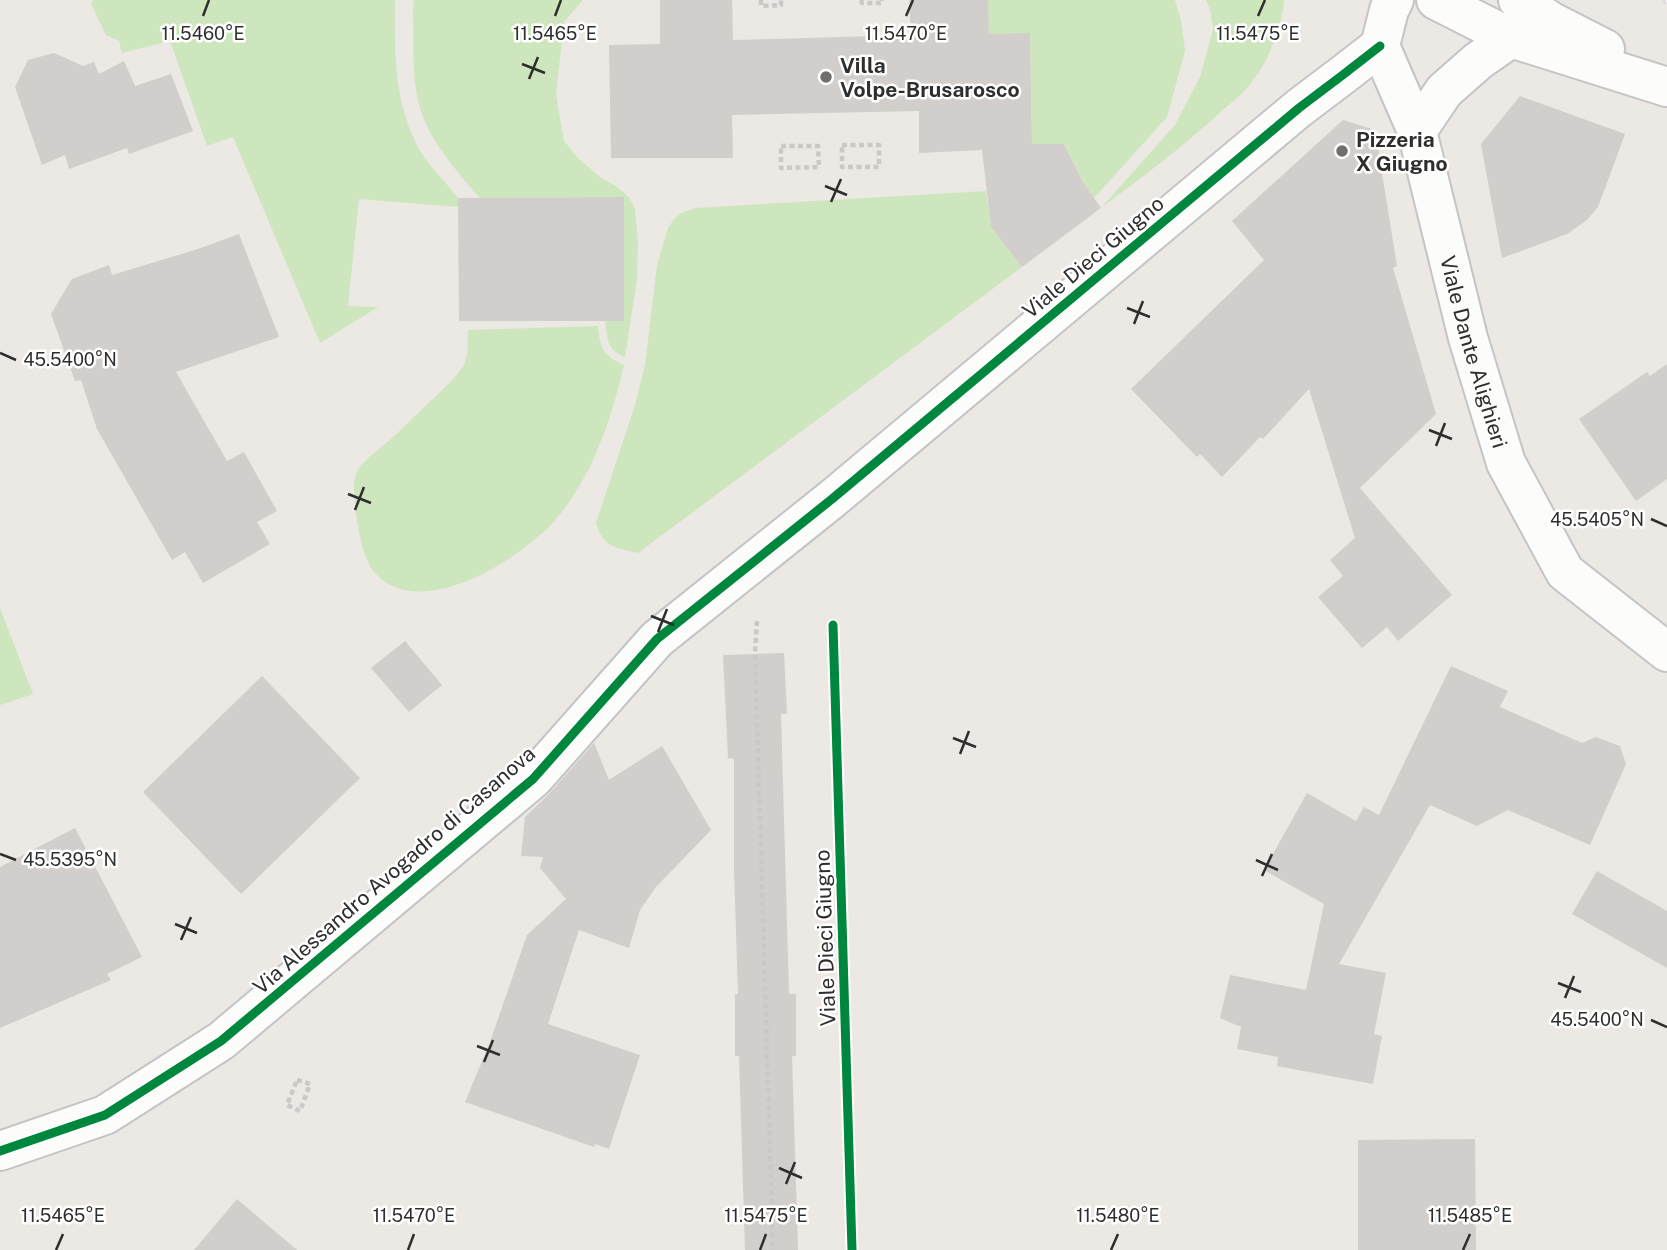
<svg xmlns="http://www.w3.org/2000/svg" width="1667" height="1250" font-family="'Public Sans',sans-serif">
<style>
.green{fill:#cee6be}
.building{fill:#d1cecb}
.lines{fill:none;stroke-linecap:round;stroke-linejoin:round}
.minor-casing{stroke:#c5c4c5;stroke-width:42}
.tertiary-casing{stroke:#c5c4c5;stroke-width:42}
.secondary-casing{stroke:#c5c4c5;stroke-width:42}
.path{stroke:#c9c9c8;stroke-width:4.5;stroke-dasharray:5 3.5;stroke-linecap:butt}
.minor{stroke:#fcfcfb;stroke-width:38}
.tertiary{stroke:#fcfcfb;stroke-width:38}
.secondary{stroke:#fcfcfb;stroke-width:38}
.rail-casing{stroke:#dfdfe1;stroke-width:8}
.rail{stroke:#fff;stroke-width:5;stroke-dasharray:16;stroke-linecap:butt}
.cycleway-casing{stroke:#fff;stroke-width:13}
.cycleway{stroke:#00873e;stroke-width:9}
.ticks{fill:none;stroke:#2e2e2e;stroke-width:2.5}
.poi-dot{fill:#706f6e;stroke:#fff;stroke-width:2.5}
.labels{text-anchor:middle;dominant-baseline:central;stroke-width:5;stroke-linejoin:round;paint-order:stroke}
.poi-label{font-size:21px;font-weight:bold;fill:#2e2e2e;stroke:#fff;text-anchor:start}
.street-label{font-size:21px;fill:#2e2e2e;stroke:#fff}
.ticks-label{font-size:18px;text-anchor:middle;fill:#2e2e2e;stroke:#fff;stroke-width:5;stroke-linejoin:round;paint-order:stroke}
</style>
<rect width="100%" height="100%" fill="#ece8e4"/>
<path class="green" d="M 93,0 L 395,0 C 395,53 393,98 418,147 C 427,164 446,182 458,198 L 459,207 L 359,199 L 348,306 L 378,307 L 320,343 L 233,137 L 207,146 L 170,41 L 122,53 L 119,41 L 106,35 L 91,4 Z
M 414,0 L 583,0 L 564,22 L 556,94 L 564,141 L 578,158 L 601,178 L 616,186 L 629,197 L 635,209 L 638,241 L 637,279 L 625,357 C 606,350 608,339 605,321 L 624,321 L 624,197 L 480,198 C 458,173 429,140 420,108 C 411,77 414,42 413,10 Z
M 988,0 L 1175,0 L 1181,20 L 1185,51 L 1167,117 L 1094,198 L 1083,182 L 1064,144 L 1032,144 L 1030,34 L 989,34 Z
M 1206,0 L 1284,0 C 1282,27 1268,63 1250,84 C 1243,94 1232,102 1223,110 C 1185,145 1143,177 1101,208 L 1175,125 L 1200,77 L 1213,29 L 1210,9 Z
M 986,191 L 991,227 L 1022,267 L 638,553 C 614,547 604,548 596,523 L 635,405 L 645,365 L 657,265 L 668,228 L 674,219 L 681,213 L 695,208 Z
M 598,326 C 600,347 603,356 624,365 C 611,420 593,475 556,519 C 523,558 420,624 375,573 C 360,557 354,508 354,486 C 354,481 355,476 357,471 C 363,461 375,453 384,445 C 402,429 420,411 438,394 C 448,384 460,374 465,362 C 469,353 467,339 468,330 Z
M 0,608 L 33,694 L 0,705 Z"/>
<path class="building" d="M 660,0 L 732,0 L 733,40 L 911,35 L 909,0 L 988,0 L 989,34 L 1030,33 L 1032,144 L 1064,144 L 1083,182 L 1101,208 L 1022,267 L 991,227 L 982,150 L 919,153 L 919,111 L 732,115 L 733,158 L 611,158 L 609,45 L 660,44 Z
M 54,53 L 83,66 L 94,62 L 99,74 L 124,61 L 135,86 L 171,74 L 193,131 L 129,154 L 127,148 L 69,169 L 65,155 L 42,165 L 15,87 L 28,60 Z
M 1520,96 L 1625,134 L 1598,207 L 1587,220 L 1567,234 L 1502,258 L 1481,144 Z
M 1343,120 L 1375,130 L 1397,266 L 1393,268 L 1436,414 L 1360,488 L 1452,595 L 1398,641 L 1387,627 L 1362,648 L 1318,597 L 1343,576 L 1330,560 L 1355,538 L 1309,389 L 1263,439 L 1260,437 L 1222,477 L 1200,454 L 1197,457 L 1131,389 L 1264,260 L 1232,221 Z
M 624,197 L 624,321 L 459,321 L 458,198 Z
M 239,234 L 279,337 L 176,372 L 227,461 L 244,452 L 277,511 L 257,522 L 270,544 L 203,583 L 185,552 L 172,560 L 97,429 L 81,380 L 75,381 L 51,314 L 72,279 L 109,265 L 112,275 L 198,249 Z
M 1667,364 L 1667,479 L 1636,501 L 1579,419 L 1647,372 L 1650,376 Z
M 405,641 L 442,685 L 409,712 L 371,668 Z
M 784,653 L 787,714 L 781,714 L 789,994 L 796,994 L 796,1056 L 792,1056 L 798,1250 L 745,1250 L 739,1056 L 735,1056 L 735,994 L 738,994 L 734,870 L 734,759 L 728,758 L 723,655 Z
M 1451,666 L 1508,691 L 1500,707 L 1582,743 L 1596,737 L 1620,746 L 1626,764 L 1590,845 L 1508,810 L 1477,826 L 1430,805 L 1339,964 L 1386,973 L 1374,1034 L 1382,1036 L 1373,1084 L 1277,1066 L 1278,1057 L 1237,1049 L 1241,1027 L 1220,1018 L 1230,975 L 1306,990 L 1324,904 L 1264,870 L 1307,793 L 1356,821 L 1364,807 L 1379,815 Z
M 262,676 L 360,778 L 241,894 L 143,792 Z
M 594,743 L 609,780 L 662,746 L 711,830 L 656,887 L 640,910 L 629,948 L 579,930 L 548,1024 L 640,1055 L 609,1149 L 595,1144 L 594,1147 L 465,1102 L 490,1042 L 527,935 L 566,899 L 540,868 L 543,857 L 521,856 L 525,817 L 549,794 Z
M 75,828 L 142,957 L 107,974 L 111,980 L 0,1028 L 0,867 Z
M 1597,871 L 1667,911 L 1667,968 L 1572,914 Z
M 1475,1139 L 1476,1250 L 1358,1250 L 1358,1140 Z
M 237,1199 L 297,1250 L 194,1250 Z"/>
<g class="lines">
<g class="minor-casing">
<path id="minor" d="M 0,1151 L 105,1115 L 221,1041 L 533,779 L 657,639 L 832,499 L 1299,108 L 1344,74 L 1380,46"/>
</g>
<g class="tertiary-casing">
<path id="tertiary" d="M 1436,0 L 1511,38"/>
</g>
<g class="secondary-casing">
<g id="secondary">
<path id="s1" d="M 1394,0 L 1389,10 L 1380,46 L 1417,131 L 1468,338 L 1506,463 L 1565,572 L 1667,652"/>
<path d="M 1518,0 L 1552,22 L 1605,49"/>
<path d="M 1417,131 L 1444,91 L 1478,61 L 1511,38 L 1667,87"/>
</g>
</g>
<path class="path" d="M 761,0 L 761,6 L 781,5 L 781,0
M 861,0 L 862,3 L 882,3 L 882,0
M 842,145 L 879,145 L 879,167 L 842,167 Z
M 781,146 L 818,146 L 819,167 L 781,168 Z
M 757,621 L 755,653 L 773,1250
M 297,1080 L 310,1084 L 300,1111 L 287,1105 Z"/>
<use href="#minor" class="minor"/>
<use href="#tertiary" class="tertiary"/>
<use href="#secondary" class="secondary"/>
<g class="rail-casing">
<path id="rail" d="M 1666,0 L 1667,0"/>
</g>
<use href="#rail" class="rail"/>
<g class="cycleway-casing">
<path id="cycleway" d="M 833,625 L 852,1250
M 0,1151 L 105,1115 L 221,1041 L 533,779 L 657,639 L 832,499 L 1299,108 L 1344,74 L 1380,46"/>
</g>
<use href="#cycleway" class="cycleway"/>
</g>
<path class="ticks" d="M 203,16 L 209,0M 555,16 L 561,0M 906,16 L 913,0M 1258,16 L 1265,0M 522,64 L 545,73M 529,79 L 538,57M 825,186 L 847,195M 831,202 L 841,179M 1127,308 L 1150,317M 1134,324 L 1143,301M 0,353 L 16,360M 1429,430 L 1452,439M 1436,446 L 1445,423M 348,494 L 371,503M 355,510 L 364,487M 1651,519 L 1667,526M 651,616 L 674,625M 658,632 L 667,609M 953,738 L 976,747M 960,754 L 969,731M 0,854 L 16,860M 1256,860 L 1278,870M 1262,876 L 1272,854M 175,924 L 197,933M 181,940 L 191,917M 1558,983 L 1581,992M 1565,998 L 1574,976M 1651,1020 L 1667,1027M 477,1046 L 500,1055M 484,1062 L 493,1040M 779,1168 L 802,1178M 786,1184 L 795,1162M 56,1250 L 63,1234M 408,1250 L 414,1234M 760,1250 L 766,1234M 1111,1250 L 1118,1234M 1463,1250 L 1470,1234"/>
<g class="poi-dot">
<circle cx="826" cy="77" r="7"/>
<circle cx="1342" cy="151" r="7"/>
</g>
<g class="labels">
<g class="poi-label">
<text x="840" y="65">Villa<tspan x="840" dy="24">Volpe-Brusarosco</tspan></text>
<text x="1356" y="139">Pizzeria<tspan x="1356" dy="24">X Giugno</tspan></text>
</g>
<g class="street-label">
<text transform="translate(1093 257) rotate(-40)">Viale Dieci Giugno</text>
<text stroke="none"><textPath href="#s1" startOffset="369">Viale Dante Alighieri</textPath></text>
<text transform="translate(394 870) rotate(-41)">Via Alessandro Avogadro di Casanova</text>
<text transform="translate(825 938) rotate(-92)">Viale Dieci Giugno</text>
</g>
</g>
<g class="ticks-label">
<text x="203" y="40">11.5460°E</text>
<text x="555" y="40">11.5465°E</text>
<text x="906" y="40">11.5470°E</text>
<text x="1258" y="40">11.5475°E</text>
<text x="70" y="366">45.5400°N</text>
<text x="1597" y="526">45.5405°N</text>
<text x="70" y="866">45.5395°N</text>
<text x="1597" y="1026">45.5400°N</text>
<text x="63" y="1222">11.5465°E</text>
<text x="414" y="1222">11.5470°E</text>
<text x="766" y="1222">11.5475°E</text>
<text x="1118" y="1222">11.5480°E</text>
<text x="1470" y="1222">11.5485°E</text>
</g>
</svg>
